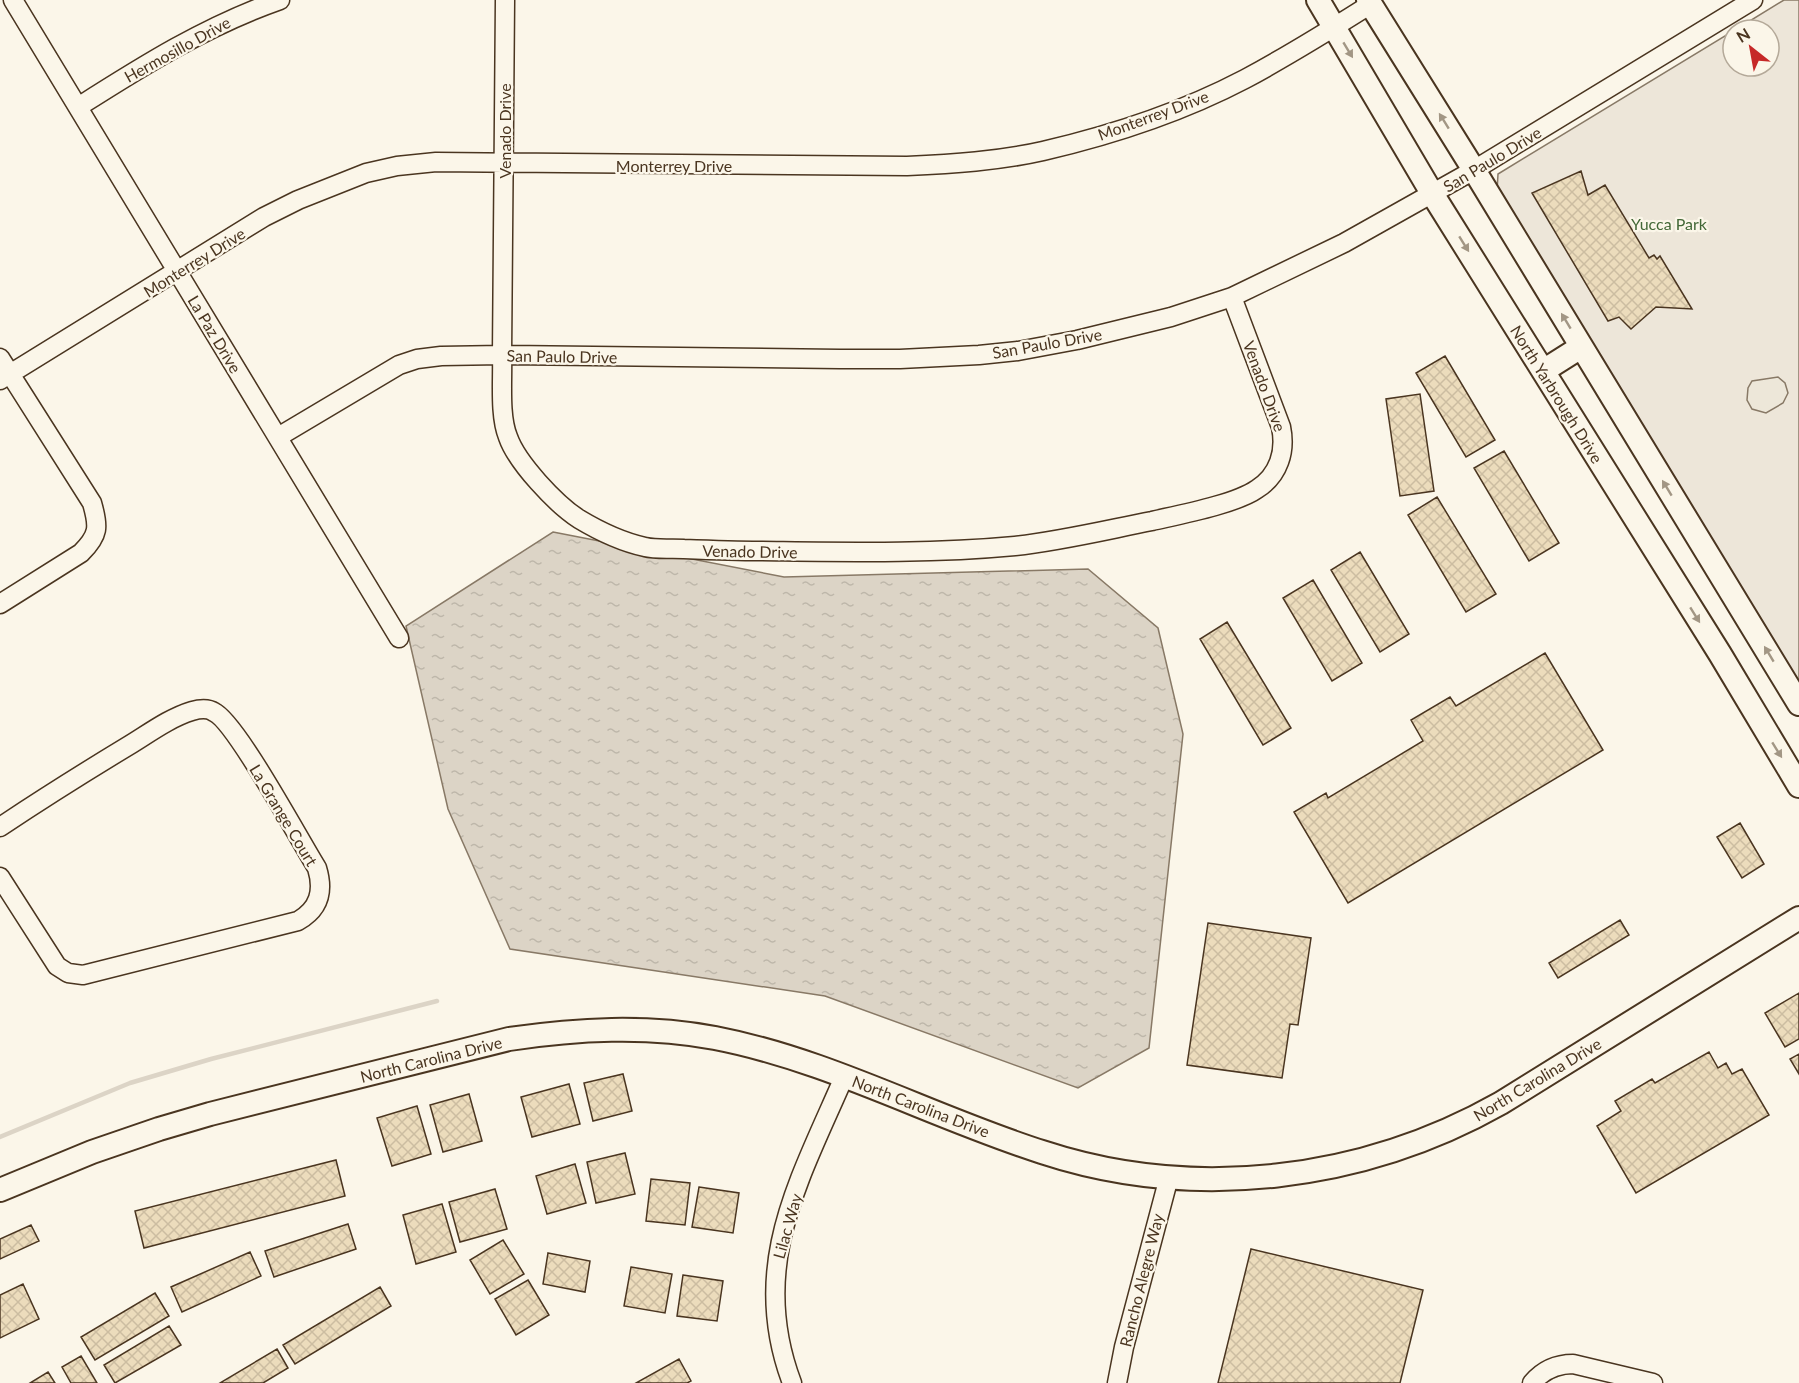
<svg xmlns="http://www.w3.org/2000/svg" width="1799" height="1383" font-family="Lato,sans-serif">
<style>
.park{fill:#ede6d9;stroke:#887966;stroke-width:1.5}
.parking{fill:#ede7d9;stroke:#887966;stroke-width:1.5}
.water{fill:url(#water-ripples);stroke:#887966;stroke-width:1.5}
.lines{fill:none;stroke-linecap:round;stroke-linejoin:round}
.stream{stroke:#dcd4c6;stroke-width:4.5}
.building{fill:url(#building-cross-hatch);stroke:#4a3520;stroke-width:1.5}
.minor-casing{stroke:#4a3520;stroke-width:21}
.major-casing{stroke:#4a3520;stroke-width:26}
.minor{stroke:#fbf6e9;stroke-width:18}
.major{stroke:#fbf6e9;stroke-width:22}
.oneway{fill:#a29684}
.labels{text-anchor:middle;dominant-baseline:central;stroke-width:4.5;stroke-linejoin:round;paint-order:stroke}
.street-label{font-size:16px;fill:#4a3520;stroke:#fbf6e9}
.park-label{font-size:16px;fill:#436837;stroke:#fbf6e9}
</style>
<defs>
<pattern id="water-ripples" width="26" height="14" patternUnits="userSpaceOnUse" patternTransform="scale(1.5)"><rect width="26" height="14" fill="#dcd4c6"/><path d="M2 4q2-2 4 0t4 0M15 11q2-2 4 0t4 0" fill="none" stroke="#beb7aa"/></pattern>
<pattern id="building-cross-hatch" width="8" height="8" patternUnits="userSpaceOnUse" patternTransform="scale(1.5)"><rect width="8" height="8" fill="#ecdcbc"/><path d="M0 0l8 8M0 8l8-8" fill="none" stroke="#ccbda1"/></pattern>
</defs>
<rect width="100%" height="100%" fill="#fbf6e9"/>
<path class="park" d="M 1784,0 L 1799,0 L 1799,687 L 1497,192 L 1498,174 L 1733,31 L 1733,66 L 1769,66 L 1769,30 L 1735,30 Z"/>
<path class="parking" d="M 1778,377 L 1785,383 L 1788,393 L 1783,403 L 1766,413 L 1752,409 L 1747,400 L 1748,388 L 1752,381 Z"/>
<path class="water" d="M 553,532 L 784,577 L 1088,569 L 1158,628 L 1183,734 L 1149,1048 L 1078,1088 L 825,996 L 510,949 L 448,809 L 406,626 Z"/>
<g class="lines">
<path class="stream" d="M 0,1137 L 130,1083 L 211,1059 L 437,1001"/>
</g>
<path class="building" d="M 1581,171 L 1588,195 L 1605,185 L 1649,258 L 1654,255 L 1657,259 L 1660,256 L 1692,309 L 1656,307 L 1631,329 L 1619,317 L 1608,321 L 1532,193 Z
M 1445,356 L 1495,440 L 1466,457 L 1416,373 Z
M 1420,394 L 1434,491 L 1400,496 L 1386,399 Z
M 1504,451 L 1559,543 L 1529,561 L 1474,468 Z
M 1437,497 L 1496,594 L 1466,612 L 1408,515 Z
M 1360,552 L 1409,634 L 1380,652 L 1331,570 Z
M 1313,580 L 1362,663 L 1332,681 L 1283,598 Z
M 1227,622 L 1291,728 L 1263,745 L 1200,639 Z
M 1545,653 L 1603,750 L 1348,903 L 1294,812 L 1326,793 L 1328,798 L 1423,741 L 1411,720 L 1450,697 L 1456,706 Z
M 1740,823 L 1764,864 L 1742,878 L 1717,837 Z
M 1620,920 L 1629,935 L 1558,978 L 1549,963 Z
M 1208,923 L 1311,938 L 1298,1025 L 1290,1024 L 1282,1078 L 1187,1065 Z
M 1799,993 L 1799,1039 L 1785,1047 L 1765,1013 Z
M 1709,1052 L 1718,1068 L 1726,1063 L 1732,1074 L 1742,1069 L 1769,1115 L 1636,1193 L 1597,1126 L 1621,1111 L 1615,1101 L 1652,1079 L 1655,1083 Z
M 1799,1054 L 1799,1074 L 1790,1059 Z
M 623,1074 L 632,1111 L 593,1121 L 584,1083 Z
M 569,1084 L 580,1124 L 532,1137 L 521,1097 Z
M 469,1094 L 482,1141 L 443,1152 L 430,1105 Z
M 417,1106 L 431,1154 L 392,1166 L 377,1118 Z
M 625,1153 L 635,1194 L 596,1203 L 587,1162 Z
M 336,1160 L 345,1196 L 144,1248 L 135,1211 Z
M 575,1164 L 586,1203 L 547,1214 L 536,1176 Z
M 651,1179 L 690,1183 L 685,1225 L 646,1221 Z
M 699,1187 L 739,1193 L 733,1233 L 692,1227 Z
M 495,1189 L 507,1229 L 460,1242 L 449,1202 Z
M 442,1204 L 456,1252 L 416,1264 L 403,1215 Z
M 348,1224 L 356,1249 L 274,1277 L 265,1251 Z
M 31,1225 L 39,1241 L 0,1259 L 0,1239 Z
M 503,1240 L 524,1274 L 490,1294 L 470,1260 Z
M 1251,1249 L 1423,1290 L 1400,1383 L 1218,1383 Z
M 250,1252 L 261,1276 L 182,1312 L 171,1287 Z
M 548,1253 L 590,1261 L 585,1292 L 543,1284 Z
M 631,1267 L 672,1274 L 665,1313 L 624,1306 Z
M 683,1275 L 723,1281 L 717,1321 L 677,1316 Z
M 528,1280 L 549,1315 L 516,1335 L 495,1299 Z
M 23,1284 L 39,1319 L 0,1338 L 0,1295 Z
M 380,1287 L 391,1306 L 295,1364 L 283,1345 Z
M 155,1293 L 169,1316 L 95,1360 L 81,1337 Z
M 169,1326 L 181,1345 L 115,1383 L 104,1365 Z
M 277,1349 L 288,1368 L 263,1383 L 220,1383 Z
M 81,1356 L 97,1383 L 71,1383 L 62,1367 Z
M 679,1359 L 691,1381 L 687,1383 L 636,1383 Z
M 48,1372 L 55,1383 L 30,1383 Z"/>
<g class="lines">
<g class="minor-casing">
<path id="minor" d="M 13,0 L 399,638
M 505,0 L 502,355 C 503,379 499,415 508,437 C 517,463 556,504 579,519 C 599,531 622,542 645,547 C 657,550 671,548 684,549 C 709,550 735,551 760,551 C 845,552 930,554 1015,546 C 1061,541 1106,530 1152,521 C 1178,515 1236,504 1257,489 C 1279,475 1286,451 1281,427 L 1232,297
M 78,107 C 144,65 206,26 280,0
M 0,358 L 92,503 C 99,527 99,535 81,553 L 0,604
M 0,380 L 264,217 L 298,200 L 366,173 L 397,166 L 436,162 L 907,166 C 952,164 999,161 1043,151 C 1112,135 1182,112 1245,79 C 1288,56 1330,30 1371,4
M 278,437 L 399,365 L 417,359 L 441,356 L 502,355 L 840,359 L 900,359 L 979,355 L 1018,351 L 1077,340 L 1171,317 L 1232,297 L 1344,243 L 1474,170 L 1753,0
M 0,827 C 42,799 85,772 128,746 C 148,734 169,718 192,711 C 199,709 208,708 214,712 C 236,722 300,841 317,868 C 324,891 319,909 298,921 L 83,975 L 68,973 L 57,966 L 0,877
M 792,1383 C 748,1267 799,1181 844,1077
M 1117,1383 L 1124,1347 L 1169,1177
M 1532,1383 C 1543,1370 1556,1364 1573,1364 L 1653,1383"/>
</g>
<g class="major-casing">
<path id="major" d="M 1318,0 L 1433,195 L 1720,654 L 1799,786
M 1368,0 L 1474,170 L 1799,704
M 1543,371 L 1581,347
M 0,1190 L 92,1152 L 159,1129 L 210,1114 L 509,1039 C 577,1029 646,1025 715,1038 C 829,1060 932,1117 1042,1152 C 1194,1202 1363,1181 1501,1103 L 1799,918"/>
</g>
<use href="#minor" class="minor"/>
<use href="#major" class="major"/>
</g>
<defs><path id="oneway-solid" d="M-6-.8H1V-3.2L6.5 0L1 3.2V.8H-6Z" transform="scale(1.5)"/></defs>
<g class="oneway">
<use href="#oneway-solid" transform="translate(1348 50) rotate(59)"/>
<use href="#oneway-solid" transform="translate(1444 121) rotate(-122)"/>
<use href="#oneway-solid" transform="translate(1464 244) rotate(58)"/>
<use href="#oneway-solid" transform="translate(1566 321) rotate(-121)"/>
<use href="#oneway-solid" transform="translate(1667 488) rotate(-121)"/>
<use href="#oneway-solid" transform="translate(1695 615) rotate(58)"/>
<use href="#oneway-solid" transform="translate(1769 654) rotate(-121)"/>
<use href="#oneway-solid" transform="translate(1777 750) rotate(58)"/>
</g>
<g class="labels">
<g class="street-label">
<text transform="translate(177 49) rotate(-29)">Hermosillo Drive</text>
<text transform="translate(1153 115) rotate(-20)">Monterrey Drive</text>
<text transform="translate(504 131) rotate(-90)">Venado Drive</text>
<text transform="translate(1492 159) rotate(-31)">San Paulo Drive</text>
<text x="674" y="165">Monterrey Drive</text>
<text transform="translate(194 262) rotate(-32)">Monterrey Drive</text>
<text transform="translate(215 334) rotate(59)">La Paz Drive</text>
<text transform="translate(1047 343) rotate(-10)">San Paulo Drive</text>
<text transform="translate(562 356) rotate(1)">San Paulo Drive</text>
<text transform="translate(1265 386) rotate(70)">Venado Drive</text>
<text transform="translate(1557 394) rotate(58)">North Yarbrough Drive</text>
<text transform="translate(750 551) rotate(1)">Venado Drive</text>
<text transform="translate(284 815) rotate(59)">La Grange Court</text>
<text transform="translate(431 1059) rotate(-14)">North Carolina Drive</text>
<text transform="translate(1537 1079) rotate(-31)">North Carolina Drive</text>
<text transform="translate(921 1106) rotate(21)">North Carolina Drive</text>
<text transform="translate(787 1226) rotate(-74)">Lilac Way</text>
<text transform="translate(1141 1280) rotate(-76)">Rancho Alegre Way</text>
</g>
<g class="park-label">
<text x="1669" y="223">Yucca Park</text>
</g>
</g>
<g transform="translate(1751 48) rotate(329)"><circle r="28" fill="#fbf6e9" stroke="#b4a999" stroke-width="1.5"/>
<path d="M0-4.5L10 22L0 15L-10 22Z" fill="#c62828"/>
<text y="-9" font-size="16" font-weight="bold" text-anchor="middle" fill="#4a3520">N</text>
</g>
</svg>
